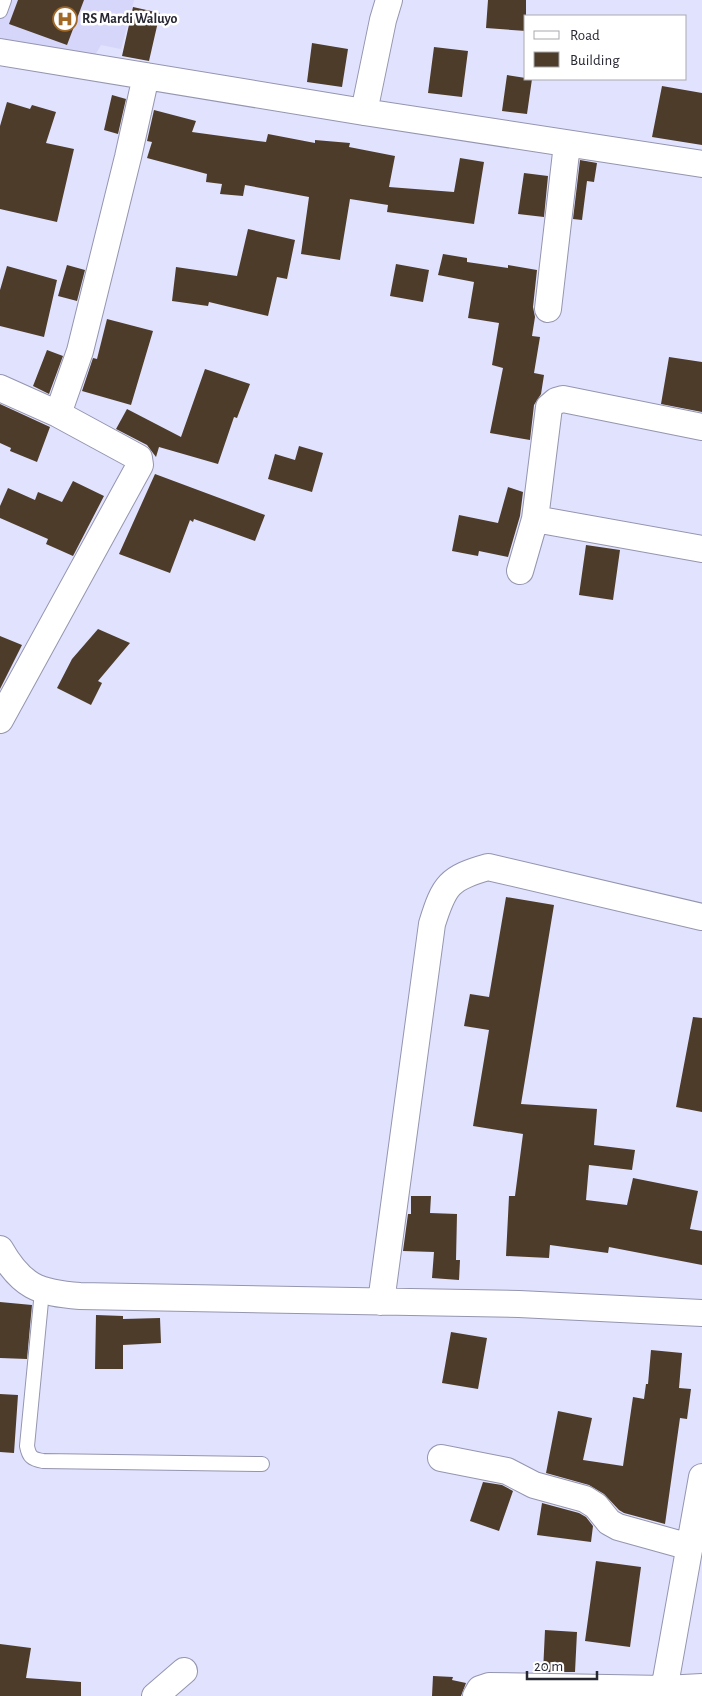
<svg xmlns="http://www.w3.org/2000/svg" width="702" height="1696" font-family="'Alegreya Sans',sans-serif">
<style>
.built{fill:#d5d6f9}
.building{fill:#4e3c2a}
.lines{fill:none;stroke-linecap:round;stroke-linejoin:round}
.service-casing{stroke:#9495af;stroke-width:16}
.minor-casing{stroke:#9495af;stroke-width:28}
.service{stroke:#fff;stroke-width:14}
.minor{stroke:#fff;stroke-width:26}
.labels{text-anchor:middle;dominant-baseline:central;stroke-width:5;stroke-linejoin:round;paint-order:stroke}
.poi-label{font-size:14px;font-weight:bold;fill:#272832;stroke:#fff;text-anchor:start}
</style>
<rect width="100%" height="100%" fill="#e1e2fe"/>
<path class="built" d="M 0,0 L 134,0 L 121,49 L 101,45 L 95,55 L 0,38 Z"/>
<path class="building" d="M 18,0 L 84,0 L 67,45 L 9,24 Z
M 488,0 L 526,0 L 526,31 L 486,28 Z
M 133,7 L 160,13 L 149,61 L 122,56 Z
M 312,43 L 348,49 L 342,87 L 307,82 Z
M 434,47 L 468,51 L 462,97 L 428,93 Z
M 507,75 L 532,79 L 527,114 L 502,111 Z
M 662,86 L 702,93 L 702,145 L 652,137 Z
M 112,95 L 126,99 L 118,134 L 104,130 Z
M 7,102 L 30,109 L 32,105 L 56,112 L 46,143 L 74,149 L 57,222 L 0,209 L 0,126 Z
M 154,110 L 196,121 L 192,132 L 266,142 L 268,134 L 315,143 L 315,140 L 350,143 L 349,147 L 395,156 L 389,187 L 454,192 L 460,158 L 484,162 L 474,224 L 387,212 L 388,205 L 350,199 L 340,260 L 301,254 L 309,197 L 245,185 L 243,196 L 220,194 L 222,184 L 206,182 L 207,174 L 147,158 L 152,142 L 147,141 Z
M 580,160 L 597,163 L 594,182 L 587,181 L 582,220 L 573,219 Z
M 524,173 L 548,176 L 544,217 L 518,214 Z
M 248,229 L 295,240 L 287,279 L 277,277 L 268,316 L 209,302 L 208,306 L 172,301 L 176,267 L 237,276 Z
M 443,254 L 467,258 L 467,262 L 508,268 L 508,265 L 537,270 L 533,307 L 535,317 L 532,336 L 540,337 L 534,373 L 544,375 L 541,394 L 534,405 L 530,440 L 490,433 L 503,368 L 492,365 L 499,323 L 468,318 L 474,282 L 438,275 Z
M 396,264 L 429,270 L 423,302 L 390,296 Z
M 67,265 L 85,270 L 77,301 L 58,296 Z
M 7,266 L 57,280 L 44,337 L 0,326 L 0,290 Z
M 107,319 L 153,331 L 131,405 L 82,391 L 93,358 L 97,359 Z
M 47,350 L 63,356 L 49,394 L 33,386 Z
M 669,357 L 702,362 L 702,412 L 661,404 Z
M 205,369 L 250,384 L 237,418 L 234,417 L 218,464 L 159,447 L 156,457 L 147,445 L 116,429 L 127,409 L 181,437 Z
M 0,404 L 50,427 L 37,462 L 10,451 L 11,448 L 0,443 Z
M 299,446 L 323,453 L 312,492 L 268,479 L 275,454 L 295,460 Z
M 155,474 L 265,515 L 255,541 L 194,519 L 193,522 L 190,520 L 170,573 L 119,554 Z
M 73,481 L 104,496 L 73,556 L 46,544 L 48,539 L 0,518 L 0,506 L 8,488 L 35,500 L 38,492 L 62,502 Z
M 508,487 L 523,492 L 520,516 L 508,557 L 479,551 L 478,556 L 452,551 L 459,515 L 498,523 Z
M 586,545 L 620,550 L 613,600 L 579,595 Z
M 98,629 L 130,643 L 98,681 L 102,683 L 91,705 L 57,688 L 72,659 Z
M 0,636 L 22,645 L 0,689 Z
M 506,897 L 554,905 L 521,1104 L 597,1109 L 594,1145 L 635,1150 L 632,1170 L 589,1165 L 586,1200 L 627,1205 L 633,1178 L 698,1191 L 690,1229 L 702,1231 L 702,1265 L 609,1247 L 608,1253 L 550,1245 L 549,1258 L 506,1256 L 509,1196 L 515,1196 L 523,1134 L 473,1126 L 489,1030 L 464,1026 L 470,994 L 489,997 Z
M 693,1017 L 702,1018 L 702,1112 L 676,1107 Z
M 411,1196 L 431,1196 L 430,1213 L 457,1214 L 456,1260 L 460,1260 L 459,1280 L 432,1278 L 434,1252 L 403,1251 L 408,1214 L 411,1214 Z
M 0,1302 L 32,1305 L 27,1359 L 0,1358 Z
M 96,1315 L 123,1316 L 123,1319 L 160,1318 L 161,1343 L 123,1345 L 123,1369 L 95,1369 Z
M 451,1332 L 487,1338 L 478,1389 L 442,1383 Z
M 651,1350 L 682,1353 L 679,1388 L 691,1389 L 687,1419 L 680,1418 L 665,1524 L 624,1513 L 619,1510 L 604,1494 L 589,1485 L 546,1473 L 558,1411 L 592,1418 L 583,1460 L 623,1466 L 633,1397 L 644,1399 L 646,1384 L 648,1384 Z
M 0,1394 L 18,1395 L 14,1453 L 0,1452 Z
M 483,1482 L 502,1485 L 513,1491 L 499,1531 L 470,1521 Z
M 542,1503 L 579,1513 L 586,1517 L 593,1526 L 591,1542 L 537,1535 Z
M 596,1561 L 641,1567 L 630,1647 L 585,1641 Z
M 545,1630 L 577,1632 L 575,1672 L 543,1672 Z
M 0,1644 L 31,1648 L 26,1678 L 81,1682 L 81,1696 L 0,1696 Z
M 433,1676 L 453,1677 L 452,1680 L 466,1683 L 461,1696 L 432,1696 Z"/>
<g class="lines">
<g class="service-casing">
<path id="service" d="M 0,11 L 4,0
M 42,1291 L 27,1446 C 29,1457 32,1459 43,1461 L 262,1464"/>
</g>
<g class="minor-casing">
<path id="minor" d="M 0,52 L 364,112 L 702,164
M 364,112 L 383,20 L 389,0
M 548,309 L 567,144
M 0,388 L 58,414 L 139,458 L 140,465 L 0,720
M 58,414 L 80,351 L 128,157 L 146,76
M 535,519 L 702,549
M 520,571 L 535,519 L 549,407 L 556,401 L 563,399 L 702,427
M 0,1249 C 21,1286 38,1293 80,1296 L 519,1304 L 702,1313
M 381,1302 L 432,924 C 444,885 449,878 488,867 L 702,917
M 441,1458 L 507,1471 L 534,1485 L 585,1499 L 596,1506 L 609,1522 L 618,1527 L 690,1547
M 155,1696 L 184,1671
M 476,1696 L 480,1689 L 489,1686 L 665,1689 L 702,1687
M 663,1696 L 702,1477"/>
</g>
<use href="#service" class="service"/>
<use href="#minor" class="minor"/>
</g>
<defs>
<g id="hospital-ring" transform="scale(1.25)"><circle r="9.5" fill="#fff" stroke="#a16826" stroke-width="1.5"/><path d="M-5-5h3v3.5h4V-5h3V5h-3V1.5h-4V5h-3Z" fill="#a16826"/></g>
</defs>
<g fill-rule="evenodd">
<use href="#hospital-ring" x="65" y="19"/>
</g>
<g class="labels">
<g class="poi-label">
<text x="82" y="19">RS Mardi Waluyo</text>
</g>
</g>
<rect x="524" y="15" width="162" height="65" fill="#ffffff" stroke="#a9a9ad"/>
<rect x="534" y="31" width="25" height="8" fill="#ffffff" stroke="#a9a9ad"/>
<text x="570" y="40" font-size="15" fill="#272832">Road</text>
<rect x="534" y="52" width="25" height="15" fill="#4e3c2a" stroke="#a9a9ad"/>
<text x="570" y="65" font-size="15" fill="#272832">Building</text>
<path d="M527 1671v8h70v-8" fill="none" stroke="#272832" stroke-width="2.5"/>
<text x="534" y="1671" font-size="15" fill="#272832" stroke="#ffffff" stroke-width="4" paint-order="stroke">20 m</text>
</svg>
